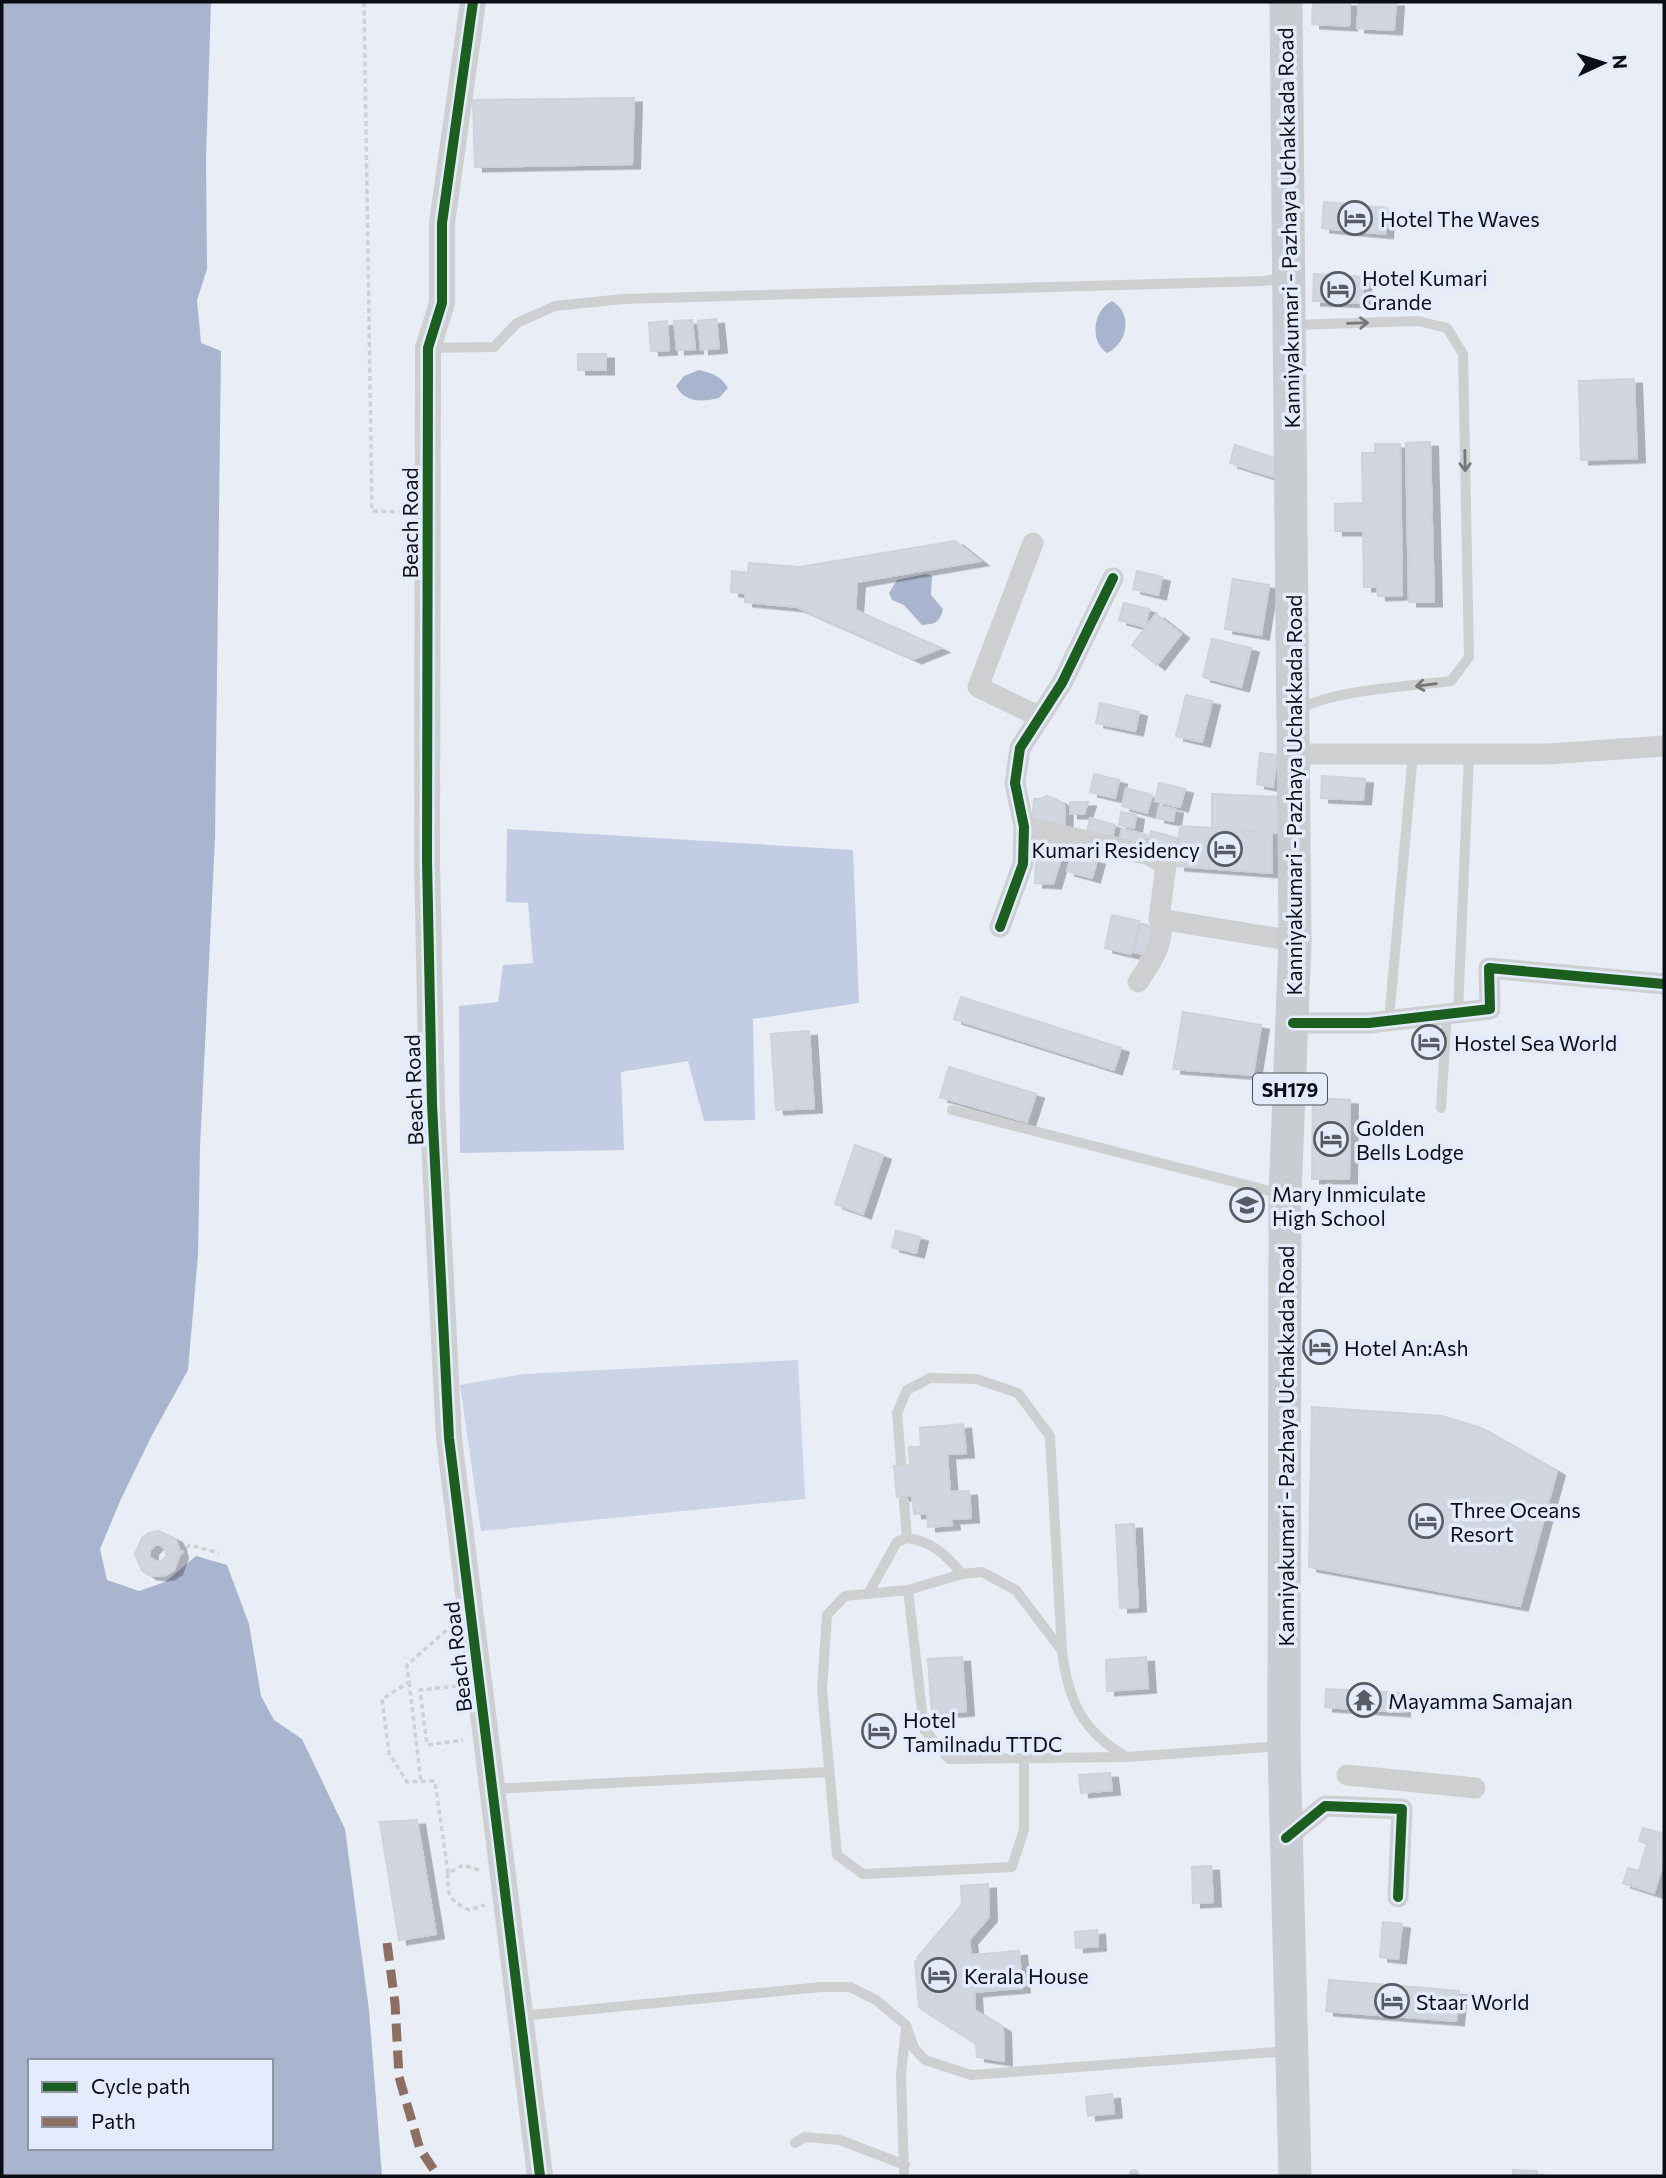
<svg xmlns="http://www.w3.org/2000/svg" width="1666" height="2178" font-family="Commissioner,sans-serif">
<style>
.green{fill:#cbd3e6}
.forest{fill:#c2cde4}
.water{fill:#a9b5cf;fill-rule:evenodd}
.building{fill:#d2d6e1;stroke:#ced2d9;stroke-width:2;fill-rule:evenodd;filter:url(#shadow)}
.lines{fill:none;stroke-linecap:round;stroke-linejoin:round}
.path{stroke:#d0d1d3;stroke-width:3.5;stroke-dasharray:5 3.5;stroke-linecap:butt}
.service{stroke:#cecfd1;stroke-width:10}
.minor{stroke:#cecfd1;stroke-width:21}
.tertiary{stroke:#cecfd1;stroke-width:26}
.primary{stroke:#c9ccd1;stroke-width:33}
.quiet{stroke:#8d6e63;stroke-width:9;stroke-dasharray:18 9;stroke-linecap:butt}
.cycleway-casing{stroke:#e3ebfc;stroke-width:15}
.cycleway{stroke:#1b5e20;stroke-width:10}
.oneway{stroke:#76787c}
.labels{text-anchor:middle;dominant-baseline:central;stroke-width:7;stroke-linejoin:round;paint-order:stroke}
.shield{fill:#e3ebfc;stroke:#4c505a;stroke-width:2}
.shield-label{font-size:19px;font-weight:bold;fill:#0b0e15}
.poi-label{font-size:21px;fill:#0b0e15;stroke:#e3ebfc;text-anchor:start}
.street-label{font-size:21px;fill:#0b0e15;stroke:#e3ebfc}
</style>
<defs>
<filter id="shadow"><feDropShadow dx="8" dy="4.5" stdDeviation="0" flood-color="#0004"/></filter>
</defs>
<rect width="100%" height="100%" fill="#e9edf6"/>
<path class="green" d="M 798,1360 L 805,1499 L 481,1531 L 460,1385 L 524,1374 Z"/>
<path class="forest" d="M 507,829 L 853,850 L 859,1003 L 753,1019 L 755,1120 L 704,1121 L 688,1061 L 621,1072 L 624,1150 L 460,1153 L 459,1006 L 498,1002 L 503,965 L 533,963 L 528,903 L 506,902 Z"/>
<path class="water" d="M 2,2 L 211,2 L 206,159 L 207,269 L 197,300 L 201,343 L 221,351 L 215,838 L 200,1148 L 198,1255 L 188,1370 L 152,1435 L 121,1499 L 100,1549 L 107,1580 L 139,1591 L 165,1582 L 196,1556 L 227,1565 L 249,1624 L 261,1696 L 274,1720 L 302,1739 L 345,1829 L 369,2010 L 382,2176 L 2,2176 ZM 30,2061 L 271,2061 L 271,2148 L 30,2148 Z
M 1112,301 C 1133,313 1128,343 1107,353 C 1089,341 1093,310 1112,301 Z
M 699,370 C 712,373 721,376 728,388 L 719,398 C 702,402 685,403 676,386 L 684,376 Z
M 926,574 L 932,576 L 931,595 L 943,609 C 940,622 936,624 922,625 L 904,605 L 892,600 L 889,593 L 897,580 Z"/>
<path class="building" d="M 1313,2 L 1350,2 L 1349,26 L 1312,24 Z
M 1359,2 L 1396,2 L 1394,30 L 1357,28 Z
M 634,98 L 632,164 L 475,167 L 473,100 Z
M 1324,202 L 1387,208 L 1385,234 L 1322,228 Z
M 1314,274 L 1364,277 L 1362,303 L 1313,301 Z
M 716,319 L 719,348 L 701,350 L 698,321 Z
M 692,320 L 695,349 L 677,350 L 674,321 Z
M 667,321 L 669,350 L 651,351 L 649,323 Z
M 578,354 L 606,354 L 606,370 L 578,370 Z
M 1634,379 L 1637,458 L 1581,460 L 1579,381 Z
M 1430,442 L 1434,602 L 1409,602 L 1406,443 Z
M 1375,444 L 1400,444 L 1402,595 L 1378,596 L 1377,587 L 1364,587 L 1363,531 L 1335,531 L 1335,504 L 1363,503 L 1362,453 L 1375,453 Z
M 1235,445 L 1280,460 L 1274,477 L 1230,463 Z
M 955,541 L 980,561 L 857,582 L 855,610 L 941,648 L 914,659 L 797,607 L 745,602 L 746,593 L 731,592 L 732,571 L 748,573 L 749,563 L 800,567 Z
M 1137,571 L 1162,577 L 1158,595 L 1133,589 Z
M 1233,579 L 1269,585 L 1261,635 L 1225,629 Z
M 1124,603 L 1149,609 L 1145,627 L 1119,620 Z
M 1156,614 L 1181,634 L 1157,665 L 1132,645 Z
M 1212,639 L 1251,648 L 1241,687 L 1203,677 Z
M 1186,695 L 1212,701 L 1202,742 L 1176,736 Z
M 1100,703 L 1139,712 L 1135,731 L 1096,723 Z
M 1260,753 L 1277,755 L 1273,787 L 1257,784 Z
M 1094,774 L 1119,780 L 1115,798 L 1090,792 Z
M 1322,776 L 1365,779 L 1363,800 L 1321,798 Z
M 1159,783 L 1185,789 L 1180,807 L 1155,801 Z
M 1126,788 L 1152,795 L 1147,813 L 1122,806 Z
M 1212,794 L 1280,797 L 1279,833 L 1212,828 Z
M 1047,796 L 1058,800 L 1065,807 L 1064,830 L 1057,829 L 1057,823 L 1039,822 L 1032,824 L 1034,799 L 1041,799 Z
M 1070,802 L 1088,802 L 1084,814 L 1070,814 Z
M 1159,806 L 1175,809 L 1173,821 L 1157,818 Z
M 1121,812 L 1136,815 L 1134,828 L 1119,825 Z
M 1090,818 L 1115,825 L 1111,842 L 1086,836 Z
M 1180,826 L 1272,832 L 1272,873 L 1177,866 Z
M 1122,829 L 1147,835 L 1143,852 L 1118,846 Z
M 1151,831 L 1177,838 L 1172,855 L 1147,849 Z
M 1037,845 L 1063,852 L 1053,884 L 1035,883 Z
M 1072,854 L 1097,860 L 1092,878 L 1067,871 Z
M 1112,915 L 1139,921 L 1131,954 L 1105,948 Z
M 1141,925 L 1157,928 L 1152,956 L 1134,952 Z
M 961,997 L 1121,1048 L 1114,1070 L 954,1019 Z
M 1183,1012 L 1261,1025 L 1253,1075 L 1173,1069 Z
M 809,1031 L 814,1108 L 776,1110 L 771,1034 Z
M 949,1067 L 1036,1094 L 1027,1122 L 940,1097 Z
M 1313,1098 L 1350,1100 L 1349,1179 L 1312,1179 Z
M 855,1145 L 883,1155 L 863,1214 L 835,1204 Z
M 896,1231 L 920,1237 L 916,1253 L 892,1247 Z
M 1312,1407 L 1442,1416 L 1481,1428 L 1557,1471 L 1520,1606 L 1309,1567 Z
M 963,1424 L 966,1453 L 947,1454 L 950,1492 L 969,1491 L 971,1518 L 951,1519 L 952,1525 L 928,1527 L 927,1513 L 914,1514 L 912,1495 L 897,1497 L 894,1466 L 910,1465 L 909,1447 L 921,1447 L 920,1428 Z
M 1134,1524 L 1138,1607 L 1120,1608 L 1116,1525 Z
M 158,1531 L 174,1538 L 178,1545 L 180,1554 L 174,1570 L 166,1575 L 158,1576 L 149,1575 L 142,1570 L 135,1554 L 142,1538 L 149,1533 ZM 155,1545 L 161,1545 L 166,1550 L 166,1556 L 162,1561 L 155,1561 L 150,1557 L 150,1550 Z
M 962,1657 L 966,1711 L 932,1714 L 928,1659 Z
M 1146,1657 L 1148,1688 L 1107,1691 L 1106,1660 Z
M 1326,1689 L 1402,1693 L 1402,1712 L 1325,1707 Z
M 1110,1773 L 1112,1790 L 1081,1793 L 1079,1775 Z
M 417,1820 L 436,1934 L 399,1940 L 380,1822 Z
M 1643,1828 L 1664,1834 L 1664,1860 L 1654,1893 L 1623,1883 L 1628,1868 L 1639,1871 L 1647,1844 L 1639,1841 Z
M 1211,1866 L 1213,1902 L 1193,1903 L 1192,1867 Z
M 988,1884 L 989,1917 L 969,1940 L 971,1955 L 1019,1951 L 1022,1988 L 974,1992 L 975,2010 L 1003,2028 L 1004,2061 L 977,2057 L 976,2044 L 921,2009 L 922,2007 L 919,2007 L 915,1961 L 919,1960 L 917,1958 L 962,1905 L 961,1886 Z
M 1383,1922 L 1402,1924 L 1398,1959 L 1380,1957 Z
M 1097,1930 L 1098,1946 L 1076,1948 L 1075,1932 Z
M 1329,1980 L 1459,1991 L 1456,2021 L 1326,2011 Z
M 1112,2094 L 1114,2113 L 1088,2116 L 1086,2097 Z
M 1513,2170 L 1537,2171 L 1537,2176 L 1513,2176 Z"/>
<g class="lines">
<path class="path" d="M 364,2 L 372,511 L 406,512
M 180,1554 L 190,1545 L 219,1553
M 409,1682 L 421,1782
M 457,1686 L 420,1690 L 427,1745 L 463,1740
M 479,1870 L 463,1865 L 448,1873 C 447,1894 448,1900 469,1910 L 485,1905
M 448,1873 L 435,1781 L 407,1782 L 389,1753 L 382,1699 L 409,1682 L 407,1665 L 450,1627"/>
<path class="service" d="M 1292,325 L 1418,321 L 1447,328 L 1463,354 L 1469,657 L 1451,681 C 1406,687 1336,689 1297,710
M 428,348 L 494,347 L 517,323 L 555,306 L 623,299 L 1263,281 L 1286,278
M 1458,1012 L 1469,754
M 1389,1020 L 1413,753
M 1441,1108 L 1447,1013
M 952,1110 L 1282,1194
M 901,1462 L 897,1413 L 907,1390 L 930,1378 L 976,1379 L 1018,1393 L 1050,1436 L 1062,1651 C 1068,1700 1082,1732 1127,1757
M 904,1501 L 907,1538 C 932,1541 946,1555 962,1574
M 908,1590 L 924,1729 L 949,1759 L 1127,1757 L 1282,1746
M 868,1594 L 897,1542 L 907,1538
M 1024,1760 L 1024,1829 L 1012,1867 L 863,1874 L 837,1855 L 822,1689 L 827,1615 L 845,1596 L 908,1590 L 962,1574 L 982,1572 L 1016,1590 L 1062,1651
M 492,1789 L 828,1772
M 521,2016 L 821,1987 L 850,1987 L 876,2000 L 906,2025 L 914,2048 L 925,2060 L 971,2075 L 1290,2051
M 795,2143 L 805,2137 L 840,2140 L 905,2165
M 904,2176 L 901,2074 L 906,2029
M 1134,2176 L 1134,2174"/>
<path class="minor" d="M 1033,543 L 978,687 L 1040,717
M 1295,754 L 1548,754 L 1664,746
M 1024,827 L 1150,855 L 1166,865 L 1159,919 L 1295,941
M 1000,927 L 1023,864 L 1024,827 L 1015,783 L 1020,748 L 1062,683 L 1113,578
M 1138,982 C 1150,964 1167,941 1159,919
M 1293,1023 L 1369,1023 L 1490,1009 L 1489,968 L 1664,984
M 1347,1775 L 1475,1788
M 1286,1838 L 1325,1806 L 1402,1809 L 1398,1897"/>
<path class="tertiary" d="M 473,2 L 442,223 L 442,303 L 428,348 L 427,860 L 432,1104 L 449,1438 L 540,2176"/>
<path class="primary" d="M 1286,2 L 1295,941 L 1285,1195 L 1284,1746 L 1295,2176"/>
<path class="quiet" d="M 387,1943 L 395,2003 L 399,2077 L 420,2149 L 438,2176"/>
<g class="cycleway-casing">
<path id="cycleway" d="M 473,2 L 442,223 L 442,303 L 428,348 L 427,860 L 432,1104 L 449,1438 L 540,2176
M 1000,927 L 1023,864 L 1024,827 L 1015,783 L 1020,748 L 1062,683 L 1113,578
M 1293,1023 L 1369,1023 L 1490,1009 L 1489,968 L 1664,984
M 1286,1838 L 1325,1806 L 1402,1809 L 1398,1897"/>
</g>
<use href="#cycleway" class="cycleway"/>
</g>
<defs><path id="oneway-shaft" d="M-6 0H5M1.5-3L5.5 0L1.5 3" fill="none" stroke-width="1.6" stroke-linecap="round" stroke-linejoin="round" transform="scale(1.75)"/></defs>
<g class="oneway">
<use href="#oneway-shaft" transform="translate(1358 323) rotate(-2)"/>
<use href="#oneway-shaft" transform="translate(1465 461) rotate(89)"/>
<use href="#oneway-shaft" transform="translate(1426 685) rotate(173)"/>
</g>
<defs>
<g id="hotel-ring" transform="scale(1.75)"><circle r="9.5" fill="#e3ebfc" stroke="#595c64" stroke-width="1.5"/><path d="M-6-4.5h1.5V1H6V5H4.5V3h-9V5H-6ZM-4 0a1.8 1.8 0 1 1 3.6 0ZM.5 0V-2.5h3Q6-2.5 6 0Z" fill="#595c64"/></g>
<g id="school-ring" transform="scale(1.75)"><circle r="9.5" fill="#e3ebfc" stroke="#595c64" stroke-width="1.5"/><path d="M0-5L7-2L0 1L-7-2ZM-4 1L0 2.5L4 1V4Q0 6-4 4Z" fill="#595c64"/></g>
<g id="temple-ring" transform="scale(1.75)"><circle r="9.5" fill="#e3ebfc" stroke="#595c64" stroke-width="1.5"/><path d="M0-6L5-2H3V0L6.5 2.5H4V6H1.5V3h-3V6H-4V2.5H-6.5L-3 0V-2H-5Z" fill="#595c64"/></g>
</defs>
<g fill-rule="evenodd">
<use href="#hotel-ring" x="1355" y="218"/>
<use href="#hotel-ring" x="1338" y="289"/>
<use href="#hotel-ring" x="1225" y="849"/>
<use href="#hotel-ring" x="1429" y="1042"/>
<use href="#hotel-ring" x="1331" y="1139"/>
<use href="#school-ring" x="1247" y="1205"/>
<use href="#hotel-ring" x="1320" y="1347"/>
<use href="#hotel-ring" x="1426" y="1521"/>
<use href="#temple-ring" x="1364" y="1700"/>
<use href="#hotel-ring" x="879" y="1731"/>
<use href="#hotel-ring" x="939" y="1975"/>
<use href="#hotel-ring" x="1392" y="2001"/>
</g>
<g class="labels">
<rect class="shield" x="1253" y="1073.5" width="74" height="31" rx="5"/>
<g class="shield-label">
<text x="1290" y="1089">SH179</text>
</g>
<g class="poi-label">
<text x="1380" y="218">Hotel The Waves</text>
<text x="1362" y="277">Hotel Kumari<tspan x="1362" dy="24">Grande</tspan></text>
<text x="1200" y="849" text-anchor="end">Kumari Residency</text>
<text x="1454" y="1042">Hostel Sea World</text>
<text x="1356" y="1127">Golden<tspan x="1356" dy="24">Bells Lodge</tspan></text>
<text x="1272" y="1193">Mary Inmiculate<tspan x="1272" dy="24">High School</tspan></text>
<text x="1344" y="1347">Hotel An:Ash</text>
<text x="1450" y="1509">Three Oceans<tspan x="1450" dy="24">Resort</tspan></text>
<text x="1388" y="1700">Mayamma Samajan</text>
<text x="903" y="1719">Hotel<tspan x="903" dy="24">Tamilnadu TTDC</tspan></text>
<text x="964" y="1975">Kerala House</text>
<text x="1416" y="2001">Staar World</text>
</g>
<g class="street-label">
<text transform="translate(1288 228) rotate(-91)">Kanniyakumari - Pazhaya Uchakkada Road</text>
<text transform="translate(409 523) rotate(-90)">Beach Road</text>
<text transform="translate(1293 795) rotate(-90)">Kanniyakumari - Pazhaya Uchakkada Road</text>
<text transform="translate(413 1090) rotate(-92)">Beach Road</text>
<text transform="translate(1285 1446) rotate(-90)">Kanniyakumari - Pazhaya Uchakkada Road</text>
<text transform="translate(457 1657) rotate(-97)">Beach Road</text>
</g>
</g>
<rect width="1666" height="2178" fill="none" stroke="#0b0e15" stroke-width="7"/>
<rect x="28" y="2059" width="245" height="91" fill="#e3ebfc" stroke="#8d93a0" stroke-width="2"/>
<rect x="42" y="2082" width="35" height="10" fill="#1b5e20" stroke="#8d93a0" stroke-width="2"/>
<text x="91" y="2094" font-size="21" fill="#0b0e15">Cycle path</text>
<rect x="42" y="2117" width="35" height="10" fill="#8d6e63" stroke="#8d93a0" stroke-width="2"/>
<text x="91" y="2129" font-size="21" fill="#0b0e15">Path</text>
<g transform="translate(1603 63) rotate(86)" stroke="#e3ebfc" stroke-width="5" paint-order="stroke">
<path d="M0-5L12 26L0 18L-12 26Z" fill="#0b0e15"/>
<text y="-10" font-size="19" font-weight="bold" text-anchor="middle" fill="#0b0e15">N</text>
</g>
</svg>
